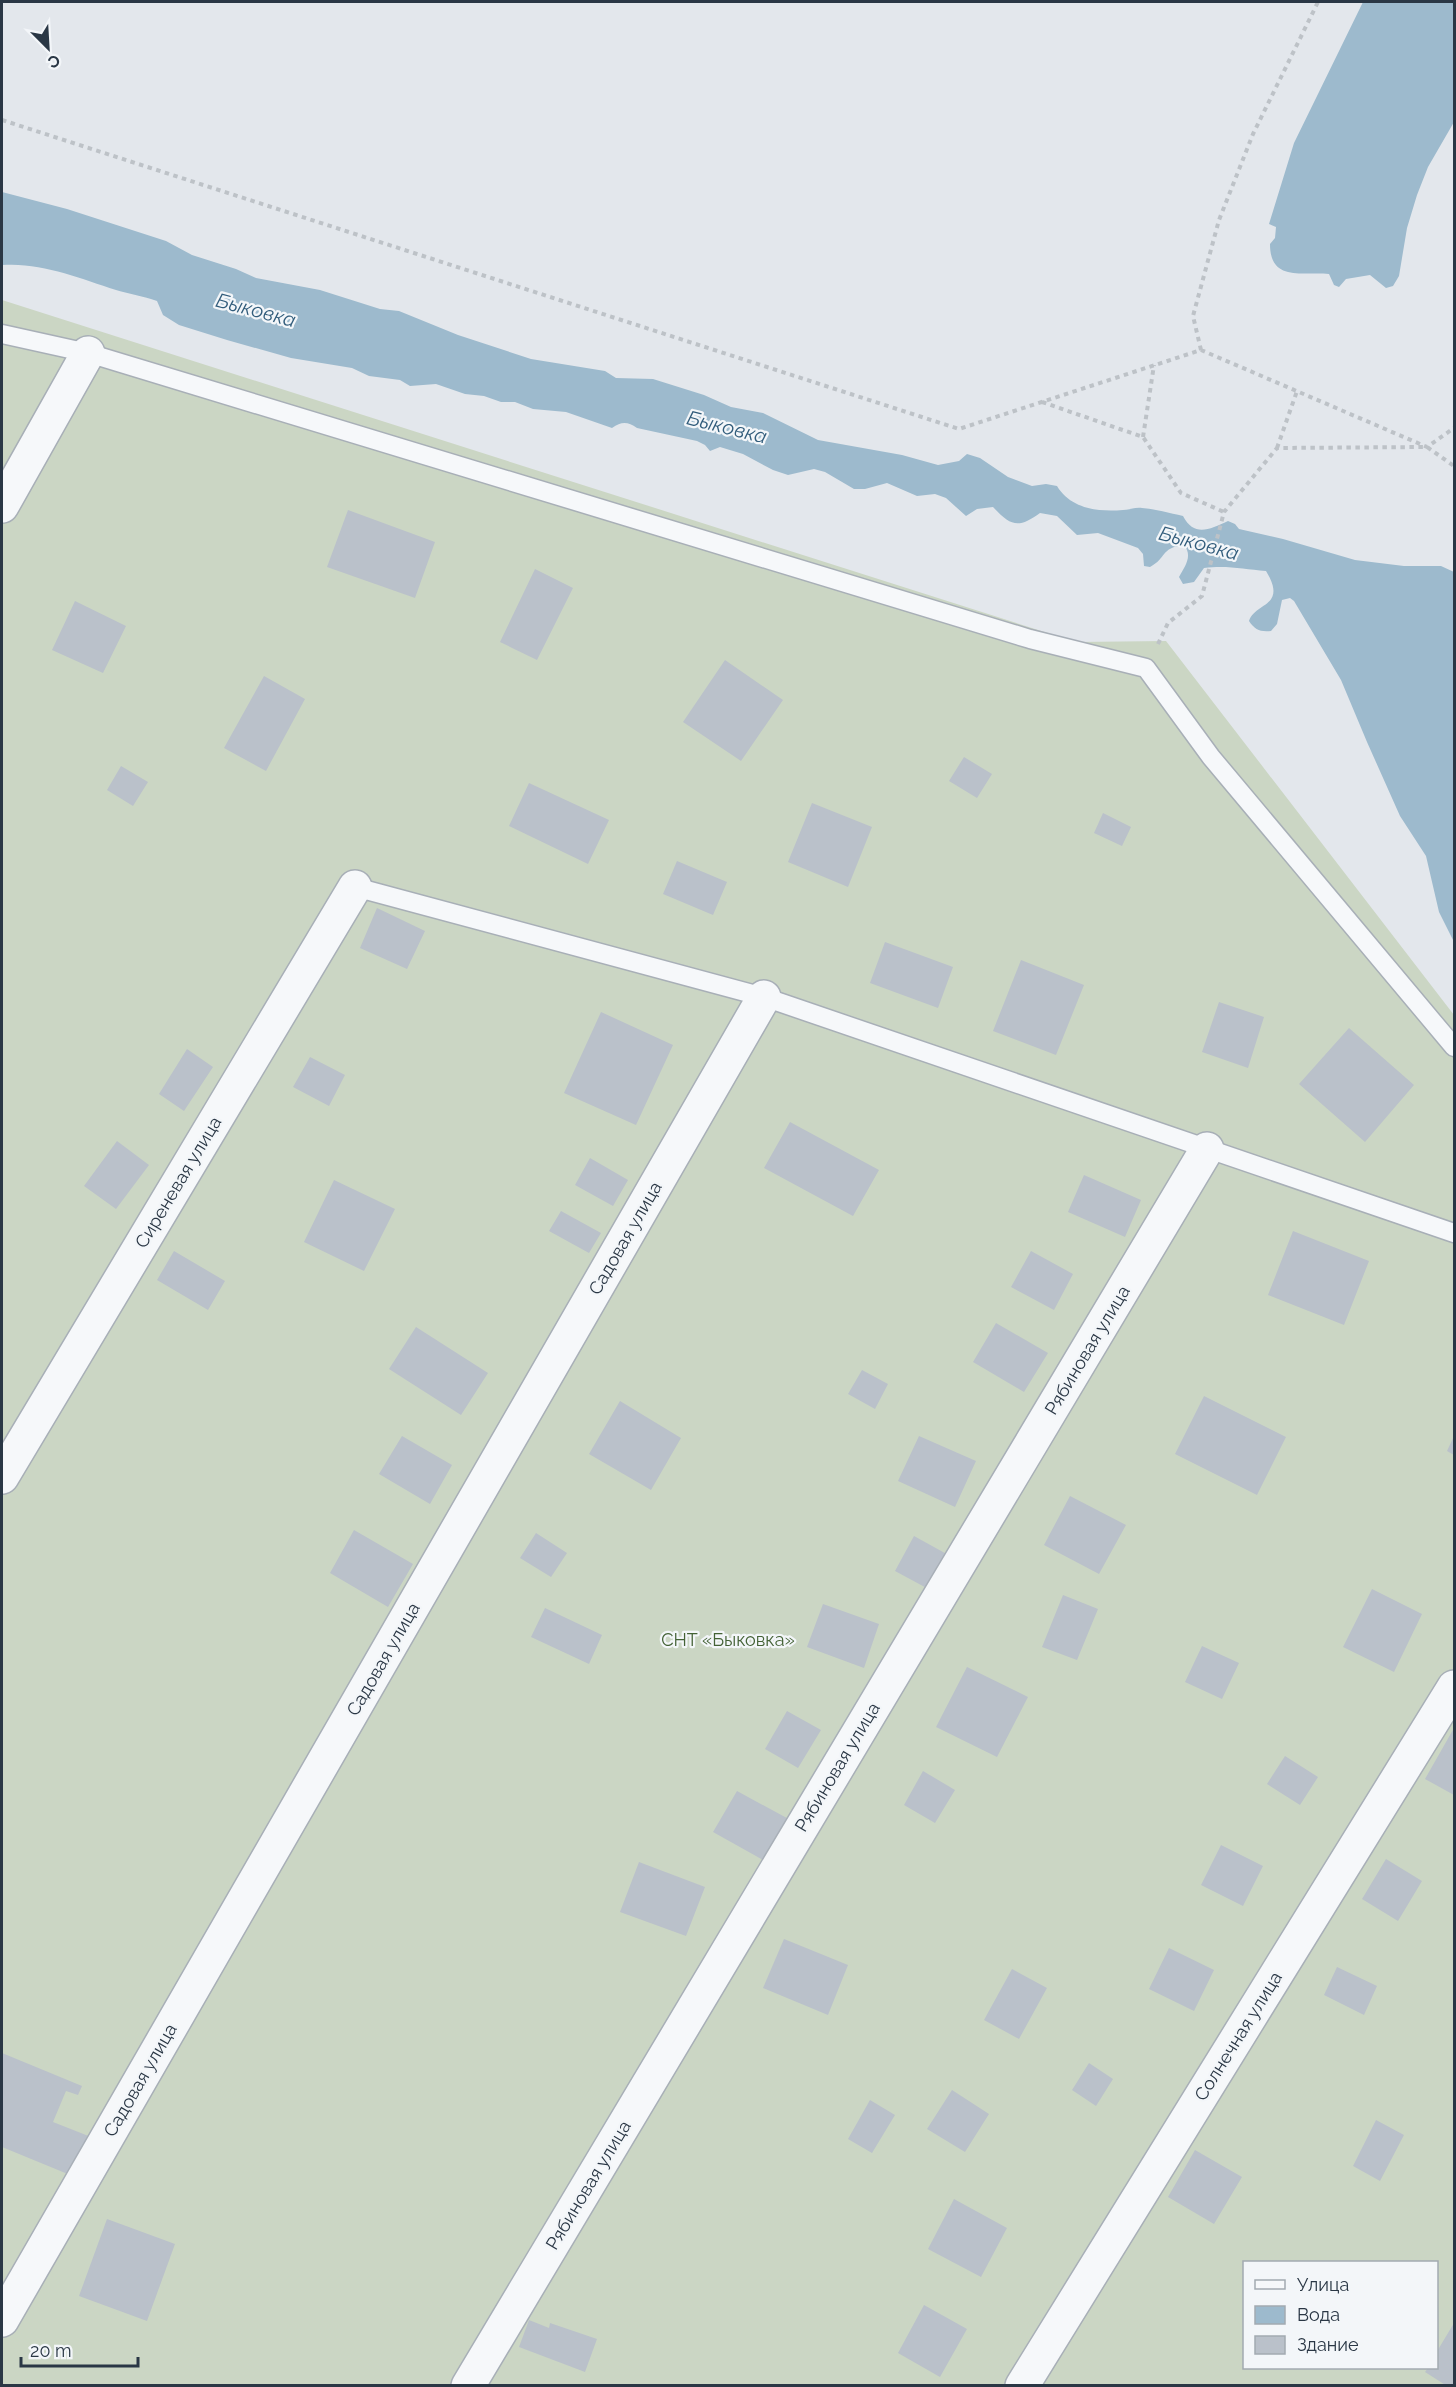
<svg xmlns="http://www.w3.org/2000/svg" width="1456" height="2387" font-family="Raleway,sans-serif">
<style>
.garden{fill:#cbd6c4;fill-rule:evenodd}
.water{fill:#9dbacd}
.building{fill:#bac1ca}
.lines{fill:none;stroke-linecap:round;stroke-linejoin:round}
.lane-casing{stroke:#a8afb7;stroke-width:21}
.street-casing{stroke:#a8afb7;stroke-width:36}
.path{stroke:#bdc2c7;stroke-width:4;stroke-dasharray:4.5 4.5;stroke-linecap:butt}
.lane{stroke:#f6f8fa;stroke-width:18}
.street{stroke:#f6f8fa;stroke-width:33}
.labels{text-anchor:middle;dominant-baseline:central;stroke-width:4.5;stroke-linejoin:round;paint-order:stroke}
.street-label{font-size:18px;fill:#2a3745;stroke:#f3f6f9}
.park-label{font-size:18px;fill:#446236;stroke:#f3f6f9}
.water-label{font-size:20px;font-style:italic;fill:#315c7b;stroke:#f3f6f9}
</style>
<rect width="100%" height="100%" fill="#e3e7ec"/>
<path class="garden" d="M 2,300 L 1076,642 L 1166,641 L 1454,1015 L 1454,2385 L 2,2385 ZM 1244,2262 L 1436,2262 L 1436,2368 L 1244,2368 Z"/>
<path class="water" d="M 1363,2 L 1454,2 L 1454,122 L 1428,167 L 1417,195 L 1407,228 L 1399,276 L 1393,286 L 1386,288 L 1370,275 L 1346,279 L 1339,287 L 1334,285 L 1329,274 C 1304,271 1270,283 1270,244 L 1275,238 L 1276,227 L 1269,224 L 1294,143 Z
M 2,192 L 67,209 L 166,241 L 192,255 L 236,269 L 256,278 L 320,290 L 380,309 L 399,311 L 458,335 L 531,359 L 605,371 L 616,378 L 653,379 L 704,395 L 731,407 L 763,413 L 818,440 L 902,455 L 938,465 L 959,461 L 967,454 L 980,458 L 1008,477 L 1032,486 L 1046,484 L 1057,486 C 1071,509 1098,512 1123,510 C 1129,510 1136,507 1142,508 C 1155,509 1170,513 1183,516 C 1194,537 1209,530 1228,521 L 1235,524 L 1239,529 L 1283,539 L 1355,560 L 1404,566 L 1441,566 L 1454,572 L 1454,942 L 1439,912 L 1426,856 L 1400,816 L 1367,742 L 1341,680 L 1294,601 L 1290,598 L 1282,600 L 1277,624 L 1271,631 C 1260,632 1255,630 1249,621 C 1255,602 1288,607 1266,571 C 1244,569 1226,565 1204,568 L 1194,582 L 1183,584 L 1179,577 C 1185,566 1193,556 1184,545 C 1160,548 1167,558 1150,567 L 1144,566 L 1143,554 L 1138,548 L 1098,533 L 1077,535 L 1057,516 L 1040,513 C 1018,529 1011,526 993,507 L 977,509 L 966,516 L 946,498 L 935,494 L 917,496 L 887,483 L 865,489 L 854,489 L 825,472 L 814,469 L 788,475 L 773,470 L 743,454 L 720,447 L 710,451 L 705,445 L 697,441 L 637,428 C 628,422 622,421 612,428 L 566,412 L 533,409 L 515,402 L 501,402 L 484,396 L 465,394 L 436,384 L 410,386 L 400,380 L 369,376 L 352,368 L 291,358 L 227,340 L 179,325 L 163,315 L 157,301 C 143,296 130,294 116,290 C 79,278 41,262 2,265 Z"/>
<path class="building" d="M 348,510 L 435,542 L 415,598 L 327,567 Z
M 535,569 L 573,588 L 537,660 L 500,642 Z
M 75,601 L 126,626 L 103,673 L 52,650 Z
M 725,660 L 783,700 L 741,761 L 683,722 Z
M 264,676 L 305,699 L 266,771 L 224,748 Z
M 964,757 L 992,774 L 977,798 L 949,781 Z
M 121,766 L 148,782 L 133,806 L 107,790 Z
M 529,783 L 609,820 L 588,864 L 509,826 Z
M 812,803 L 872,827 L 848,887 L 788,862 Z
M 1103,813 L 1131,827 L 1122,846 L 1094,833 Z
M 677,861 L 727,882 L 713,915 L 663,894 Z
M 377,908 L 425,931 L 407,969 L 360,948 Z
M 885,942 L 953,967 L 938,1008 L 870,983 Z
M 1021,960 L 1084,985 L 1056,1055 L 993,1031 Z
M 1219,1002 L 1264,1017 L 1248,1068 L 1202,1052 Z
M 601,1012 L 673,1045 L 636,1125 L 564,1093 Z
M 1349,1028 L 1414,1085 L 1365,1142 L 1299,1084 Z
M 187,1049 L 213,1067 L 184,1111 L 159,1094 Z
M 310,1057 L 345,1075 L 329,1106 L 293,1087 Z
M 790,1122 L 879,1170 L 853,1216 L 764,1168 Z
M 117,1141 L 149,1165 L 116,1209 L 84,1186 Z
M 590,1158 L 628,1180 L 613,1206 L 575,1185 Z
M 1084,1175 L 1141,1200 L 1125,1237 L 1068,1212 Z
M 334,1180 L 395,1209 L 364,1271 L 304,1242 Z
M 561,1211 L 601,1233 L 589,1253 L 549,1231 Z
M 1293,1231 L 1369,1261 L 1344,1325 L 1268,1295 Z
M 174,1251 L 225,1281 L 208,1310 L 157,1280 Z
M 1031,1251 L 1073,1274 L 1054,1310 L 1011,1287 Z
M 996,1323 L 1048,1353 L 1024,1392 L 973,1362 Z
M 416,1327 L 488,1373 L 461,1415 L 389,1369 Z
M 862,1370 L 888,1384 L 875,1409 L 848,1394 Z
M 1204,1396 L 1286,1437 L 1257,1495 L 1175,1454 Z
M 620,1401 L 681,1438 L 651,1490 L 589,1454 Z
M 402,1436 L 452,1465 L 430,1504 L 379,1474 Z
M 919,1436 L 976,1461 L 955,1507 L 898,1481 Z
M 1454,1436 L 1454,1455 L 1447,1451 Z
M 1070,1496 L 1126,1525 L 1099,1574 L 1044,1545 Z
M 354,1530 L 413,1564 L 388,1607 L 330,1573 Z
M 536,1533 L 567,1553 L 551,1577 L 520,1558 Z
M 914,1536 L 952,1557 L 934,1592 L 895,1571 Z
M 1372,1589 L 1422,1614 L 1394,1672 L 1343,1647 Z
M 1063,1595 L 1098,1609 L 1077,1660 L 1042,1647 Z
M 823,1604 L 879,1624 L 864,1668 L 807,1647 Z
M 545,1608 L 602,1635 L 589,1664 L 531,1637 Z
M 1202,1646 L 1239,1663 L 1222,1699 L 1185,1682 Z
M 967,1667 L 1028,1697 L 997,1757 L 936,1727 Z
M 787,1711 L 821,1730 L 798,1768 L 765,1749 Z
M 1454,1728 L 1454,1795 L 1425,1779 Z
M 1285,1756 L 1318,1777 L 1300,1805 L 1267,1784 Z
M 923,1771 L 955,1790 L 935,1823 L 904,1805 Z
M 737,1791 L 796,1823 L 772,1865 L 713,1832 Z
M 1221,1845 L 1263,1866 L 1243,1906 L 1201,1885 Z
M 1386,1859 L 1422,1881 L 1398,1921 L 1362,1899 Z
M 639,1862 L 705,1887 L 686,1936 L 620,1912 Z
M 784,1939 L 848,1965 L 828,2015 L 763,1988 Z
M 1169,1948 L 1214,1970 L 1194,2011 L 1149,1989 Z
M 1337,1967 L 1377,1986 L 1364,2015 L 1324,1995 Z
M 1012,1969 L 1047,1988 L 1019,2039 L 984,2020 Z
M 2,2053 L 82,2086 L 78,2095 L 66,2091 L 53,2122 L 91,2137 L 75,2177 L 2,2147 Z
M 1089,2063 L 1113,2079 L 1096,2106 L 1072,2090 Z
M 952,2090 L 989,2114 L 965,2152 L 927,2129 Z
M 870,2100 L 895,2115 L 872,2153 L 848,2139 Z
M 1376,2120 L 1404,2135 L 1380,2181 L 1353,2166 Z
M 1195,2150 L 1242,2177 L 1214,2224 L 1168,2197 Z
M 954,2199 L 1007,2228 L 981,2277 L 928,2249 Z
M 107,2219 L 175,2244 L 147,2321 L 79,2296 Z
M 924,2305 L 967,2329 L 940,2377 L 898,2353 Z
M 529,2320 L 549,2328 L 550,2323 L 597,2339 L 585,2372 L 519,2347 Z
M 1454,2323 L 1454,2386 L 1447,2386 L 1425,2372 L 1428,2368 L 1436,2368 L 1436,2353 Z"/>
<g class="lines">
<g class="lane-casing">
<path id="lane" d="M 2,334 L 88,353 L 1030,639 L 1146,668 L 1211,757 L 1454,1047
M 355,887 L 764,997 L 1454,1233"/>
</g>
<g class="street-casing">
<path id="street" d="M 2,506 L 88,353
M 2,1477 L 355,887
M 2,2320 L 764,997
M 468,2386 L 1207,1149
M 1022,2386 L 1454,1687"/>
</g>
<path class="path" d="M 2,120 L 959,429 L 1201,350 L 1427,447 L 1454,428
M 1201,350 L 1193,316 L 1219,220 L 1253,134 L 1318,2
M 1042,402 L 1143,437 L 1181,493 L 1224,512
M 1143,437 L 1154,365
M 1277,448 L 1297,391
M 1158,644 L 1168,623 L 1202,596 L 1224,512 L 1277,448 L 1427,447 L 1454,466"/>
<use href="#lane" class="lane"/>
<use href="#street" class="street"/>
</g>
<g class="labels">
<g class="street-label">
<text transform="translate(178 1182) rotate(-59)">Сиреневая улица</text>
<text transform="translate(625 1238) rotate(-60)">Садовая улица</text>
<text transform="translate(1087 1350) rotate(-59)">Рябиновая улица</text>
<text transform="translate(383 1659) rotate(-60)">Садовая улица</text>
<text transform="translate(837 1767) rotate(-59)">Рябиновая улица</text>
<text transform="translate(1238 2036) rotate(-58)">Солнечная улица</text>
<text transform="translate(140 2080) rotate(-60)">Садовая улица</text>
<text transform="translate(588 2185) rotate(-59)">Рябиновая улица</text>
</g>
<g class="park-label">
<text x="728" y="1639">СНТ «Быковка»</text>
</g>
<g class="water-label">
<text transform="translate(256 310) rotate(15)">Быковка</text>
<text transform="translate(727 427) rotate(14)">Быковка</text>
<text transform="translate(1199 543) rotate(15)">Быковка</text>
</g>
</g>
<rect width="1456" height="2387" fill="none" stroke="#2a3745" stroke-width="6"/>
<rect x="1243" y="2261" width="195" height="108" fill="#f3f6f9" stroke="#a3aab1" stroke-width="1.5"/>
<rect x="1255" y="2280" width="30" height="9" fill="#f6f8fa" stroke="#a3aab1" stroke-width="1.5"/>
<text x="1297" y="2291" font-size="18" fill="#2a3745">Улица</text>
<rect x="1255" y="2306" width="30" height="18" fill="#9dbacd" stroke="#a3aab1" stroke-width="1.5"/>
<text x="1297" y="2321" font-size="18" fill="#2a3745">Вода</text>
<rect x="1255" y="2336" width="30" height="18" fill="#bac1ca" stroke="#a3aab1" stroke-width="1.5"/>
<text x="1297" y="2351" font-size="18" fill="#2a3745">Здание</text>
<g transform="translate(48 48) rotate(156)" stroke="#f3f6f9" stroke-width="4.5" paint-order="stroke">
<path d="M0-4.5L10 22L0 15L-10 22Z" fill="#2a3745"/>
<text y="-9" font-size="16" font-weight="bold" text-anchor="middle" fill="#2a3745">С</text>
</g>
<path d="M21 2357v9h117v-9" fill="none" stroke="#2a3745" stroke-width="3"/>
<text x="30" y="2357" font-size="18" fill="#2a3745" stroke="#f3f6f9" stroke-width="4.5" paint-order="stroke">20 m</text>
</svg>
